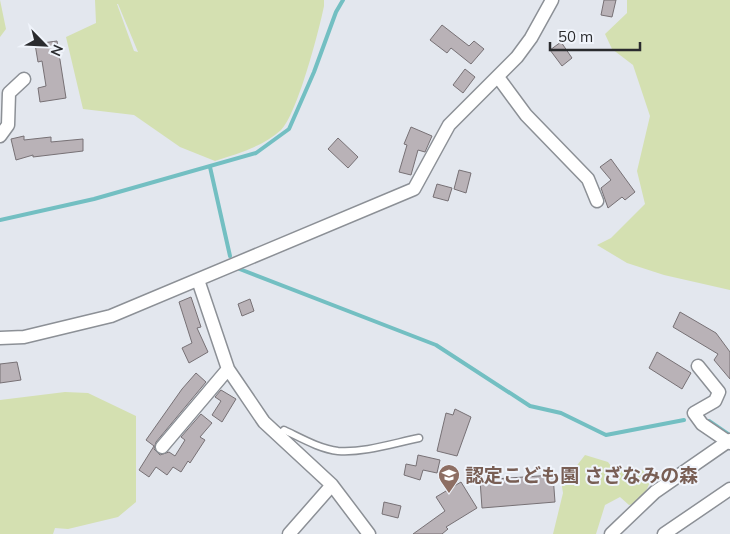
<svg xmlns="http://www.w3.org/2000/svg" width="730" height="534" font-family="Mulish,'Noto Sans JP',sans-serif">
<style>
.green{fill:#d4e0b1;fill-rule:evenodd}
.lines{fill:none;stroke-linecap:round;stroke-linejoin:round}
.stream{stroke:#73bfc2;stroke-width:4}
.building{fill:#b9b2b7;stroke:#777175}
.lane-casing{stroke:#8c9096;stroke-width:9}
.street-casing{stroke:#8c9096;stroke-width:15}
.lane{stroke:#fff;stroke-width:6}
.street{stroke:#fff;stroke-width:12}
.labels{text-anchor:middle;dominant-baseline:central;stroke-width:4;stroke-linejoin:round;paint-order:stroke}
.education-label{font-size:19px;font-weight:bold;fill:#785e54;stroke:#f0f4fb;text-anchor:start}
</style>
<rect width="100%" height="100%" fill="#e3e7ee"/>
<path class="green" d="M 0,0 L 6,29 L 0,37 Z
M 95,0 L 324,0 L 324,6 C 319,31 297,115 281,130 C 262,147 239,153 215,161 L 180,147 L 134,115 L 83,109 L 66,37 L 96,23 ZM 117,4 L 118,4 L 138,52 L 134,51 Z
M 627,0 L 730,0 L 730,290 L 664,275 L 627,263 L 597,245 L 611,238 L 645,204 L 637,171 L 650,116 L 633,65 L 612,49 L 605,34 L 627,13 Z
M 65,392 L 88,393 L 136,416 L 136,502 L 118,517 L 68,529 L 55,528 L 53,534 L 0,534 L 0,400 Z
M 585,455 L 608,462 L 617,474 L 629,465 L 644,471 L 651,480 L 641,502 L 629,505 L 620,497 L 605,505 L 596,534 L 553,534 L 563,493 L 560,474 L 575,468 Z"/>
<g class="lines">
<path class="stream" d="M 210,167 L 230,256
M 0,220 L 94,199 L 256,153 L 289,129 L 314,72 L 336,12 L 343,0
M 237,268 L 436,345 L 530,406 L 561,413 L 606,435 L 684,420
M 709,421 L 728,434"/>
</g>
<path class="building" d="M 604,0 L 616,0 L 612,17 L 601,15 Z
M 442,25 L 469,46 L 474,41 L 484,49 L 471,64 L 451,48 L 447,53 L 430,40 Z
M 57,41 L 66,98 L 40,102 L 38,88 L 46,86 L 42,61 L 38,62 L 35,44 Z
M 561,42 L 572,58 L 562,66 L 550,50 Z
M 465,69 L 475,77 L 463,93 L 453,85 Z
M 411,127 L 432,136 L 425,152 L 418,150 L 411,175 L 399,172 L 407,145 L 404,144 Z
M 24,136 L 24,140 L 51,137 L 51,142 L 83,139 L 83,151 L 33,157 L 33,155 L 16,160 L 11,139 Z
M 338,138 L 358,157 L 348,168 L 328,149 Z
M 611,159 L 635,192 L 625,200 L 622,197 L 608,208 L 601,188 L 611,180 L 600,167 Z
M 459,170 L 471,173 L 466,193 L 454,189 Z
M 437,184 L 452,188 L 448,201 L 433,197 Z
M 191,297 L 201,327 L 197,328 L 208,352 L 189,363 L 182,348 L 192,343 L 179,302 Z
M 250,299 L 254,311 L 242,316 L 238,304 Z
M 680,312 L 716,333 L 730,352 L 730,379 L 714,360 L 718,354 L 673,327 Z
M 657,352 L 691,373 L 682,389 L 649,368 Z
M 17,362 L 21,380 L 0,383 L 0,364 Z
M 196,373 L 206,382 L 156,442 L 154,449 L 160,455 L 169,452 L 175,456 L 185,440 L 181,437 L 201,414 L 212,423 L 200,437 L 205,440 L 190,463 L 188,461 L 181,472 L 173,467 L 167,475 L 156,467 L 149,477 L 139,470 L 154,446 L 146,440 L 182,389 Z
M 221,390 L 236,399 L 222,422 L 212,415 L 221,401 L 215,397 Z
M 455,409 L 471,417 L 457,456 L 437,451 L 446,413 L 453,415 Z
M 418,455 L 440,460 L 437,473 L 423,470 L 420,480 L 404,475 L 406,464 L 416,466 Z
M 553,475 L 555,502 L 482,508 L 480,480 Z
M 461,482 L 477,508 L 446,527 L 448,529 L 442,534 L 413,534 L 445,511 L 436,497 Z
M 384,502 L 401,506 L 398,518 L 382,514 Z"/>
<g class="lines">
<g class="lane-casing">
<path id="lane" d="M 279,435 L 284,430 C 301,438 320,449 338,451 C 364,453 394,443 419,438"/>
</g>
<g class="street-casing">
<path id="street" d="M 498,77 L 526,115 L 588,179 L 597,201
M 0,136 L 8,125 L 9,93 L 24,79
M 198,280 L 228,369 L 264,422 L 332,485 L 369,534
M 0,338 L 24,337 L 111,316 L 414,189 L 449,125 L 517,57 L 531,38 L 552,0
M 698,366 L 719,392 L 715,401 L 694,413 L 702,424 L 730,443
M 162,447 L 228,369
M 289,534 L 332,485
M 611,534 L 655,492 L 730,440
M 664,534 L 730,489"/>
</g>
<use href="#lane" class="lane"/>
<use href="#street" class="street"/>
</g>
<defs>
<g id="school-pin" transform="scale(1.125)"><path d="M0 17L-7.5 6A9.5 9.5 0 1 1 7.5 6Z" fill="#8d6e63" stroke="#f0f4fb"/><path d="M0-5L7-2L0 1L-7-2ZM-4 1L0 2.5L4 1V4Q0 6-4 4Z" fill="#fff"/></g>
</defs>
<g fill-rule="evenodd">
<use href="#school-pin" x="449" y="475"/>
</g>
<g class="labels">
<g class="education-label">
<text x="465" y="475">認定こども園 さざなみの森</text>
</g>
</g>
<g transform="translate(45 45) rotate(114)" stroke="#f0f4fb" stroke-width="4" paint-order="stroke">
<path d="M0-4L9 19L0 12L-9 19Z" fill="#2a2b2e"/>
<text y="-8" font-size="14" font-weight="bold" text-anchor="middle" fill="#2a2b2e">N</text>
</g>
<path d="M550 42v8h90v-8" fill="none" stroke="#2a2b2e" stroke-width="2.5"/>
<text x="558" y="42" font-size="15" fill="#2a2b2e" stroke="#f0f4fb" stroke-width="4" paint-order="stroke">50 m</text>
</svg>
